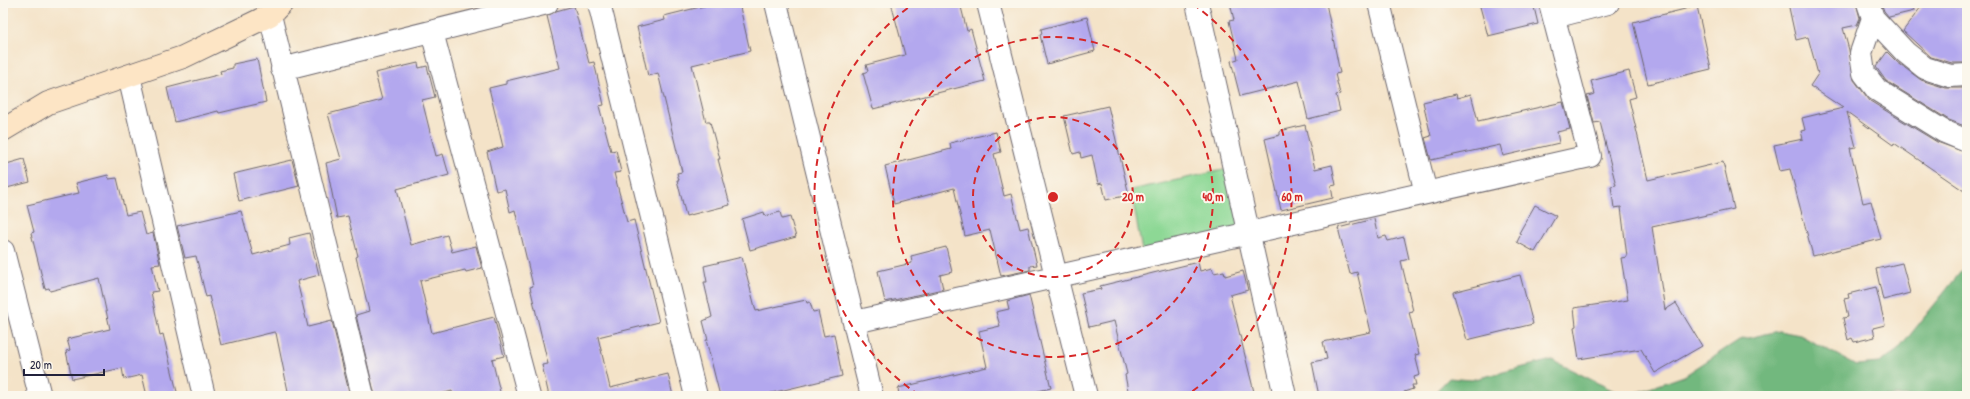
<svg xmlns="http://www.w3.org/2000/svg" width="1970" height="399" font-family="'Patrick Hand',sans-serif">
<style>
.green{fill:#8dd895;stroke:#587d68}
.forest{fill:#72b87e;stroke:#4a6d5c}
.building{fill:#b3a8ee}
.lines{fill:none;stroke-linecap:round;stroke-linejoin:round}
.street-casing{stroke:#6c666c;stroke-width:24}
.secondary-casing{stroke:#6c666c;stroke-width:24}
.street{stroke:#fff;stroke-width:22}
.secondary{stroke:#fde5c5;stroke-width:22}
.ring{fill:none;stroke:#d62828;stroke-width:2;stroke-dasharray:7 5}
.centre{fill:#d62828;stroke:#fbf7ec;stroke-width:2}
.ring-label{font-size:12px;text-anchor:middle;font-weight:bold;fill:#d62828;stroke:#fbf7ec;stroke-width:4;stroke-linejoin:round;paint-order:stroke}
</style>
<rect width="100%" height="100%" fill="#fbf7ec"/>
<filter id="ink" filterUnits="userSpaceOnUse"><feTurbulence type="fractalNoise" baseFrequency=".025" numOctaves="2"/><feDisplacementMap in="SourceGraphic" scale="8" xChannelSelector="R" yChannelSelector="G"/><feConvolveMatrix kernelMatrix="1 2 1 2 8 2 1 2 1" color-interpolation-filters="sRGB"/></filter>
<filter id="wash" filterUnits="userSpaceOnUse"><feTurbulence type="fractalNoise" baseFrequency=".012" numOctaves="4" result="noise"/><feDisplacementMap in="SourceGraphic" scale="16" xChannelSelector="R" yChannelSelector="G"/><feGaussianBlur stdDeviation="0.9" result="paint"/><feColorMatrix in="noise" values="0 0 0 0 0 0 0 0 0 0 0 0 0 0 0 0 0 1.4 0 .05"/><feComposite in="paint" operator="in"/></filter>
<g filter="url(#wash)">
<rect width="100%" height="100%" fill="#f4e3c8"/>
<path class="green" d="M 1228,169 L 1240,231 L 1142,251 L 1131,190 Z"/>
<path class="forest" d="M 1967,264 L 1967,396 L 1627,396 L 1684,376 L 1739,340 L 1779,331 L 1800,335 L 1856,365 L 1879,363 L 1898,350 Z
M 1552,360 L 1624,396 L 1431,396 L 1449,378 L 1471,380 Z"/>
<g id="blocks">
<path class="building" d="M 716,3 L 739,3 L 750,51 L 692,65 L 706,122 L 710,122 L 720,159 L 718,159 L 730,205 L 686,216 L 677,180 L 679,180 L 677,173 L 682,172 L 658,73 L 648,76 L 637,27 L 665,20 L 664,16 Z
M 891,3 L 960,3 L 967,31 L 971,29 L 985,81 L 873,109 L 863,73 L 868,71 L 866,65 L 905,55 Z
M 1230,3 L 1326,3 L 1340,73 L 1335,74 L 1340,94 L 1336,95 L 1340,111 L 1308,119 L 1299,81 L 1240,96 L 1231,61 L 1238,59 L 1229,21 L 1234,20 Z
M 1479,3 L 1533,3 L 1538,24 L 1488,36 Z
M 1788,3 L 1856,3 L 1860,18 L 1857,25 L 1843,28 L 1849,50 L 1854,80 L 1870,101 L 1937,142 L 1967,153 L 1967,193 L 1894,143 L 1893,145 L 1847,112 L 1856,147 L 1850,148 L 1863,203 L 1871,201 L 1881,239 L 1813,256 L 1790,169 L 1780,171 L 1774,145 L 1803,139 L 1801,131 L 1805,130 L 1802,118 L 1843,108 L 1810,86 L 1818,74 L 1808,37 L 1796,40 Z
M 1881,3 L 1913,3 L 1914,11 L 1889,17 L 1884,11 Z
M 1924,3 L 1967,3 L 1967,63 L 1952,63 L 1931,57 L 1903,31 Z
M 574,6 L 589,63 L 594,62 L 604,105 L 599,106 L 611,151 L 616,150 L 621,172 L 614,173 L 627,222 L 634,220 L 659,322 L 598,337 L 610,388 L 668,374 L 673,396 L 549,396 L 542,365 L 548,364 L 530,287 L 533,286 L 515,210 L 510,212 L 505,189 L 496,191 L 487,152 L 503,147 L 489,88 L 506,84 L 506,81 L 560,68 L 547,16 L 556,11 Z
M 1697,6 L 1711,69 L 1648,84 L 1633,22 Z
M 1087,17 L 1095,51 L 1047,64 L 1040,35 L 1042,34 L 1041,29 Z
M 1887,52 L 1897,62 L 1921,80 L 1946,88 L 1967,88 L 1967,127 L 1949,120 L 1886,81 L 1876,67 Z
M 257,59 L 266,102 L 219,113 L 218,111 L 175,122 L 167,88 L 221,74 L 220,71 L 233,68 L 233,64 Z
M 418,63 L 419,68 L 427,66 L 435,97 L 422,100 L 436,156 L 443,154 L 449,175 L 397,189 L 411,245 L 447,235 L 452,252 L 476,246 L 482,268 L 466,272 L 465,270 L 420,281 L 432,333 L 494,317 L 504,356 L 492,359 L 501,396 L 453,396 L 452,391 L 434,396 L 375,396 L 356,315 L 369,311 L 356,257 L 358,256 L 348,216 L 337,218 L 326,163 L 341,159 L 328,114 L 382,100 L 375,73 Z
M 1629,71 L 1636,97 L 1629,99 L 1648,180 L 1723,162 L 1734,209 L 1652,227 L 1665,310 L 1676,303 L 1702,346 L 1655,373 L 1641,349 L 1579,359 L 1574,327 L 1576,326 L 1574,308 L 1628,300 L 1621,258 L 1627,257 L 1621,207 L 1614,208 L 1611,186 L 1616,185 L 1600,122 L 1594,123 L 1587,96 L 1595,94 L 1591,81 Z
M 1456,94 L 1457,98 L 1471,94 L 1478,121 L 1563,102 L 1570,129 L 1557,132 L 1559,143 L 1529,150 L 1503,156 L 1500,145 L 1431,160 L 1425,138 L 1431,136 L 1423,102 Z
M 1108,106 L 1129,195 L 1106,200 L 1102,183 L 1098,184 L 1092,155 L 1081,158 L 1080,152 L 1073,154 L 1064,116 Z
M 1305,125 L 1315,169 L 1332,165 L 1336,185 L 1331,186 L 1333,198 L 1281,210 L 1265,139 L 1280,135 L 1280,131 Z
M 996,132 L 1001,152 L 994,154 L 1004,196 L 1011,194 L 1020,229 L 1028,227 L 1037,265 L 1030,266 L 1030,270 L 1001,276 L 990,230 L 965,236 L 954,188 L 894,204 L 885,166 L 951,149 L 950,143 Z
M 24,159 L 30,182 L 3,189 L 3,165 Z
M 292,160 L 299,186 L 239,201 L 233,174 Z
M 108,175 L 109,179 L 117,178 L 126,215 L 140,212 L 146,235 L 153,233 L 160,264 L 152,265 L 158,291 L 151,292 L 160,335 L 163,334 L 178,396 L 147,396 L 142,375 L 124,379 L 122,368 L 72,379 L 66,351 L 70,350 L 67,339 L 110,329 L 99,278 L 50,291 L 49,288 L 45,289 L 31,233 L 34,232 L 27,205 L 79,193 L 76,183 Z
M 1535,205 L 1556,216 L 1535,252 L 1517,242 L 1521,234 L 1519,233 Z
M 241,211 L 253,255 L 290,245 L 289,238 L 309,233 L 319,275 L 297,281 L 308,327 L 332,321 L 350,396 L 289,396 L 276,333 L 274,332 L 221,345 L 209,296 L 206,297 L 196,256 L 185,258 L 177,226 Z
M 764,212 L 765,216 L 780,212 L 782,219 L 790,217 L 796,237 L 750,250 L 742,219 Z
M 1374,219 L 1378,238 L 1386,236 L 1388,241 L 1404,237 L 1409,259 L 1401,261 L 1413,311 L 1409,312 L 1419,354 L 1415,355 L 1420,375 L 1414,377 L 1416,385 L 1412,385 L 1413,389 L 1404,392 L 1405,396 L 1319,396 L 1312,362 L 1327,359 L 1323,342 L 1371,332 L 1357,272 L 1350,274 L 1338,228 Z
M 946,247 L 952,272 L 940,275 L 943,289 L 885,302 L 878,271 L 912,263 L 911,256 Z
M 742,257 L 756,311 L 806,300 L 807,303 L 810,302 L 813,312 L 818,311 L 824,336 L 834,334 L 842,376 L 759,396 L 720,396 L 706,340 L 708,340 L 703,321 L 712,317 L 704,282 L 707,282 L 704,266 Z
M 1198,262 L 1200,271 L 1212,268 L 1214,273 L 1224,271 L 1225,276 L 1243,271 L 1248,290 L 1230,295 L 1255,396 L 1129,396 L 1125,375 L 1127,374 L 1114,321 L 1089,327 L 1081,293 L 1101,289 L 1100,286 Z
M 1902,263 L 1910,293 L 1883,300 L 1876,269 Z
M 1520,275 L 1533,324 L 1467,340 L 1453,292 Z
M 1876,287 L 1885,325 L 1873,328 L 1875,337 L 1854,342 L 1852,338 L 1848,340 L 1843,318 L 1848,317 L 1844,299 L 1849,298 L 1848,294 Z
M 1029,295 L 1051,388 L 1017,396 L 899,396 L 898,388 L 987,367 L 979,331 L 1000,326 L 996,312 L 1009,309 L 1007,301 Z"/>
</g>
</g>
<g filter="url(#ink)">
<use href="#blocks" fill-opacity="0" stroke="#6c666c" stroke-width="1"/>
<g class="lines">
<g class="street-casing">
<path id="street" d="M 599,3 L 696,396
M 776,3 L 872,396
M 988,3 L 1086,396
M 1197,3 L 1285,396
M 1379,3 L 1426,193
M 1868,3 L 1873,18 L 1905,52 L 1925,68 L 1950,76 L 1967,75
M 270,15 L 363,396
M 1554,17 L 1608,3
M 1873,18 L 1861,53 L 1864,73 L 1877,90 L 1943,131 L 1967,141
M 432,32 L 529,396
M 282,69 L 547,3
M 129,76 L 204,396
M 3,251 L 40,396
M 855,322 L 1590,156 L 1550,3"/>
</g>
<g class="secondary-casing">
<path id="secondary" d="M 3,130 L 48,103 L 183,57 L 270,15 L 282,3"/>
</g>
<use href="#street" class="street"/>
<use href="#secondary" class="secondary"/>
</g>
</g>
<g class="ring">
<circle cx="1053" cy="197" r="80"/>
<circle cx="1053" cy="197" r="160"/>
<path d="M919 395A239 239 0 0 1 913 4M1193 4A239 239 0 0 1 1187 395"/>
</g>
<circle cx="1053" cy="197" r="6" class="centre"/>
<g class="ring-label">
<text x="1133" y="201">20 m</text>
<text x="1213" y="201">40 m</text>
<text x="1292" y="201">60 m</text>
</g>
<rect width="1970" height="399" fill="none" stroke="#fbf7ec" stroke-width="16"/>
<path d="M24 369v6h80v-6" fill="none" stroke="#22223b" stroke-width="2"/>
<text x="30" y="369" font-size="12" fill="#22223b" stroke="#fbf7ec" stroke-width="3" paint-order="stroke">20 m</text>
</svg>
